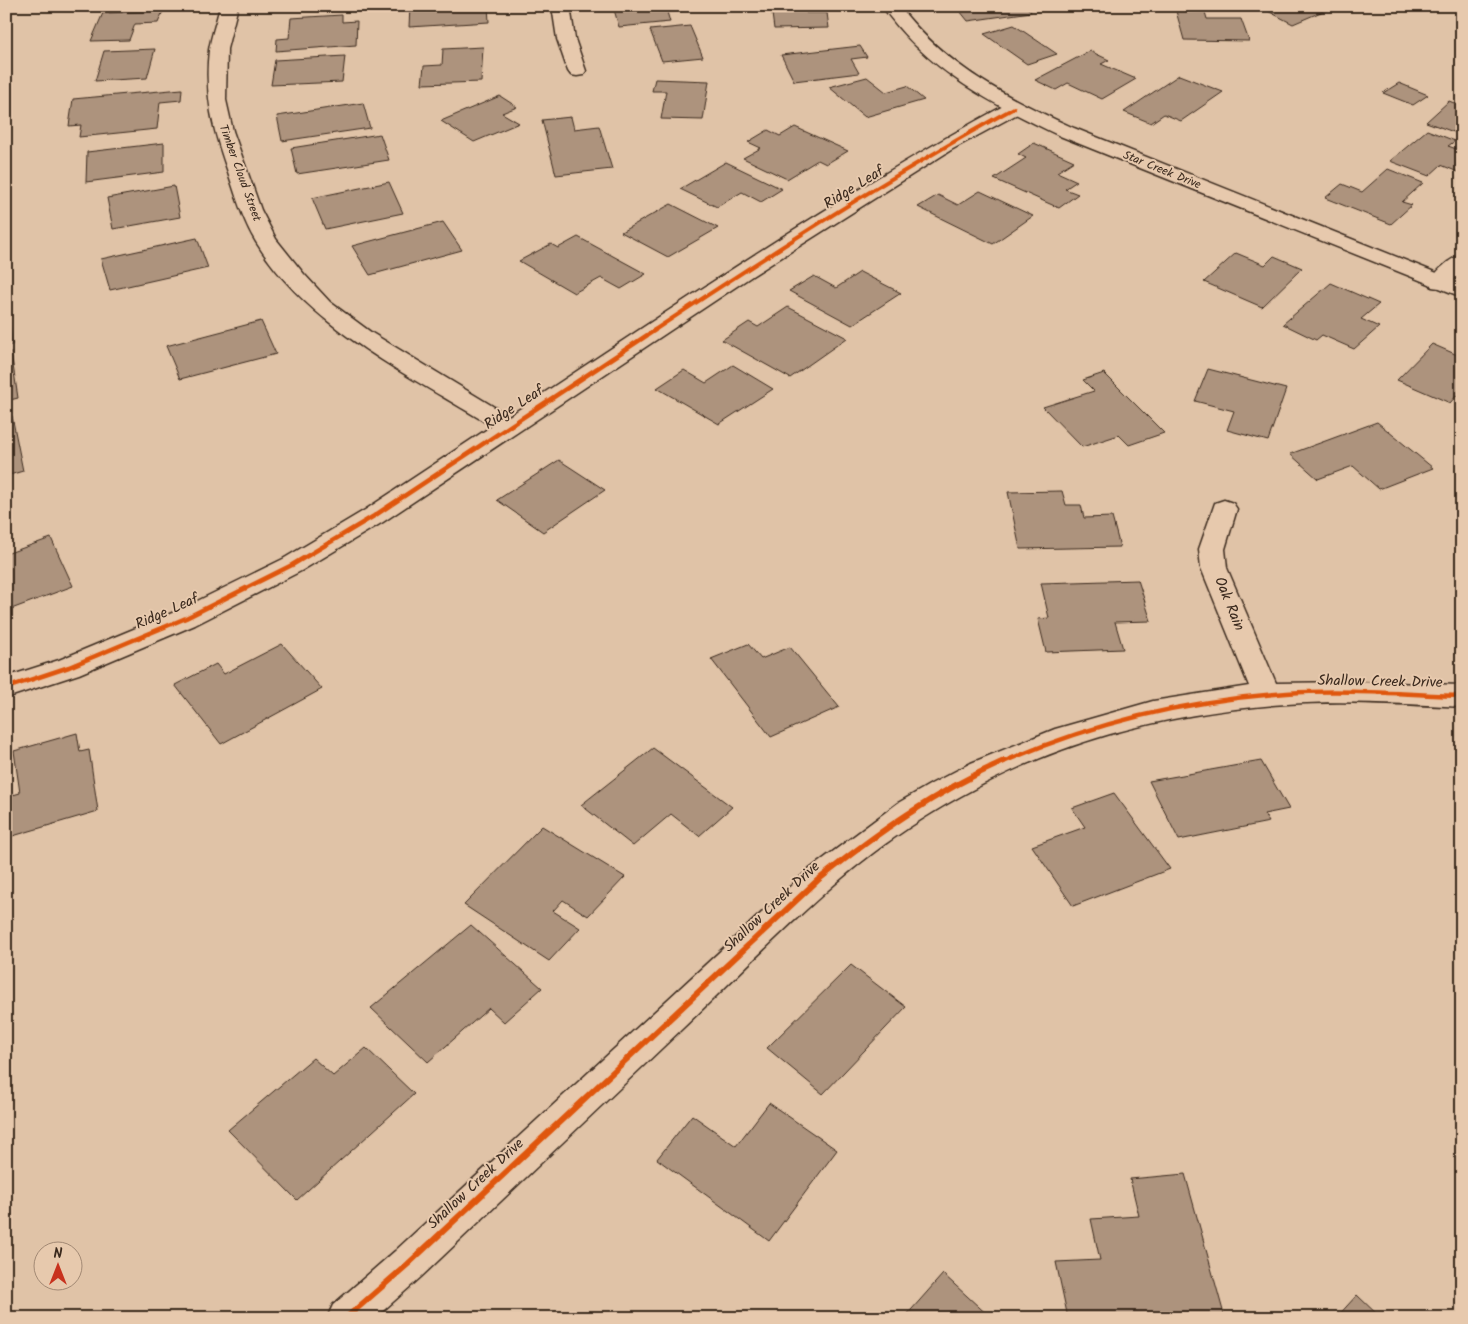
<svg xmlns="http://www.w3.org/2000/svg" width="1468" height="1324" font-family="Kalam,sans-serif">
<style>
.building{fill:#ad937d;stroke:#3b2a1e}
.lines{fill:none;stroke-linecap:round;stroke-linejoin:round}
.minor-casing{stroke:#3b2a1e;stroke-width:3}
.tertiary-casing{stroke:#3b2a1e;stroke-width:3}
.minor{fill:#e7c9ad;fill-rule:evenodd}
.tertiary{fill:#e7c9ad;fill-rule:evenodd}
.cycleway-far2-casing{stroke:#e7c9ad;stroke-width:6}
.cycleway-far1-casing{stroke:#e7c9ad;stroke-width:8}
.cycleway-casing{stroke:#e7c9ad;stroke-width:9}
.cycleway-far2{stroke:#df570d;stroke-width:4}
.cycleway-far1{stroke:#df570d;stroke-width:4.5}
.cycleway{stroke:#df570d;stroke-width:6}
.labels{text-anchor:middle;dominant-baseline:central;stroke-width:4;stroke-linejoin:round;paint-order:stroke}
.far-street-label{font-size:12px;fill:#3b2a1e;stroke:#e7c9ad}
.street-label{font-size:15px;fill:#3b2a1e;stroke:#e7c9ad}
</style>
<rect width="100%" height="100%" fill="#e0c3a7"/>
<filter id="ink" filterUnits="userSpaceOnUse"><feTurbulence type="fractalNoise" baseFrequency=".02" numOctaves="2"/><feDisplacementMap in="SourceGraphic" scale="10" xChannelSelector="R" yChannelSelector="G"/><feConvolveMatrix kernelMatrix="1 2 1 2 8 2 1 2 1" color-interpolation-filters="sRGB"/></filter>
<g filter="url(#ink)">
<path class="building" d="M 410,6 L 488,6 L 489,22 L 409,27 Z
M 613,6 L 681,6 L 683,11 L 667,12 L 670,22 L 619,27 Z
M 771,6 L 806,6 L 806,13 L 827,13 L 829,28 L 774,29 Z
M 956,6 L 1026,6 L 1031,12 L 968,21 Z
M 1263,6 L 1335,6 L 1293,24 L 1260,7 Z
M 163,11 L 158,23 L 135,24 L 129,40 L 91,41 L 103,13 Z
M 1176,11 L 1205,12 L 1207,19 L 1241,19 L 1249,41 L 1184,40 Z
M 342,15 L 342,22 L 357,21 L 356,45 L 276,51 L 277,39 L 289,38 L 291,18 Z
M 1014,25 L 1057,54 L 1027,64 L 984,34 Z
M 690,26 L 703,57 L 662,61 L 650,30 Z
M 860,46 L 867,57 L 851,59 L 859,73 L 794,81 L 781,55 Z
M 483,47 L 481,82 L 422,84 L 424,66 L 442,65 L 443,49 Z
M 155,49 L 147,78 L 95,81 L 104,51 Z
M 1090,51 L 1109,60 L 1101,64 L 1136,79 L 1102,99 L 1068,83 L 1056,90 L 1035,80 Z
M 345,56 L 342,82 L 271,85 L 275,60 Z
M 1179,75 L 1223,92 L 1181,121 L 1164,114 L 1151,123 L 1124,112 Z
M 867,77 L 886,92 L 907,86 L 924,100 L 865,117 L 829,87 Z
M 655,79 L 709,81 L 703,120 L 661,119 L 666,91 L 652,91 Z
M 1399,83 L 1428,95 L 1413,105 L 1383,93 Z
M 182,89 L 181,100 L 160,102 L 157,129 L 79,137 L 81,125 L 69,126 L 73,99 Z
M 500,96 L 517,107 L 502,113 L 519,123 L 474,142 L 441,121 Z
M 1449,101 L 1462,106 L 1462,135 L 1426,122 Z
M 363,103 L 370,128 L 282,141 L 277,116 Z
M 571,117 L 574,129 L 599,126 L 612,169 L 556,175 L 542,120 Z
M 795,127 L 848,151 L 826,164 L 818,160 L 787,179 L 743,158 L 761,148 L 748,142 L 768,130 L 780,136 Z
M 1427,130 L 1455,141 L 1448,146 L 1462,151 L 1462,169 L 1458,172 L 1441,165 L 1429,176 L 1390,161 Z
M 380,134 L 389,160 L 297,174 L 291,148 Z
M 164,143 L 164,172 L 86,182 L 87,152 Z
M 1034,143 L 1074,161 L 1057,172 L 1077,181 L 1065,189 L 1078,194 L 1059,208 L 994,179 L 1026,158 L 1018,154 Z
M 726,162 L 782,189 L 761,202 L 742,192 L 717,207 L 680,189 Z
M 1388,169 L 1423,183 L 1402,202 L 1412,205 L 1391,224 L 1325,198 L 1342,184 L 1362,192 Z
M 389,182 L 403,213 L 325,229 L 312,198 Z
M 174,186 L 180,217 L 113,229 L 107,198 Z
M 980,191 L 1033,216 L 993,244 L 918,207 L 938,195 L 958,205 Z
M 671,204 L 718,228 L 668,257 L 621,232 Z
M 443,222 L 462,250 L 370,275 L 352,246 Z
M 578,237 L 646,274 L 621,289 L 601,278 L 574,293 L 519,261 L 551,244 L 558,248 Z
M 197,238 L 208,268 L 110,290 L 101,259 Z
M 1236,253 L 1265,265 L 1274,256 L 1302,268 L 1262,307 L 1204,282 Z
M 860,272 L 901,293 L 852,325 L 789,291 L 814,276 L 836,288 Z
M 1331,283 L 1379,304 L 1361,319 L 1379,327 L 1354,349 L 1322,335 L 1316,340 L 1283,324 Z
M 9,307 L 12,345 L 6,346 L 6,308 Z
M 788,307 L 847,338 L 790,378 L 722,340 L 749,322 L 758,327 Z
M 261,321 L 276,354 L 180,379 L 166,346 Z
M 1432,344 L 1462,357 L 1462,398 L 1457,395 L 1450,403 L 1397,380 Z
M 11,352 L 18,398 L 6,401 L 6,353 Z
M 733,365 L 773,389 L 719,424 L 657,388 L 684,370 L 706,383 Z
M 1208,369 L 1286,389 L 1268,441 L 1227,430 L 1234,411 L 1195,401 Z
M 1104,373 L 1164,433 L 1129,445 L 1119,435 L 1082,447 L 1043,407 L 1094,391 L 1083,380 Z
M 12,416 L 23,471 L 6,476 L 6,417 Z
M 1377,422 L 1433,468 L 1379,489 L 1353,466 L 1318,479 L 1290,454 Z
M 559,460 L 605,490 L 543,532 L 497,500 Z
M 1062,491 L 1066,505 L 1081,505 L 1084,518 L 1112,517 L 1120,547 L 1020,549 L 1008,492 Z
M 51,538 L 73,586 L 6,611 L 6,554 Z
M 1138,580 L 1151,621 L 1115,622 L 1123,649 L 1046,652 L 1038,619 L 1049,618 L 1041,583 Z
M 282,644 L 322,689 L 221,744 L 175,685 L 216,664 L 224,674 Z
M 748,644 L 761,659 L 790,647 L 839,707 L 771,737 L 711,659 Z
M 77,733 L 80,752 L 89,750 L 98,811 L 6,838 L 6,797 L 20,793 L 14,751 Z
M 653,748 L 732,807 L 699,836 L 671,814 L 633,846 L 581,805 Z
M 1261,761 L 1289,809 L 1264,814 L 1269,822 L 1179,840 L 1149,781 Z
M 1114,793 L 1170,869 L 1073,906 L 1032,846 L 1085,827 L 1072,808 Z
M 542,826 L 625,877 L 588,916 L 563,900 L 553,911 L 580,928 L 549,961 L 464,905 Z
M 471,925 L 542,988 L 504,1022 L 489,1008 L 428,1062 L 371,1008 Z
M 851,965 L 906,1007 L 823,1094 L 767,1048 Z
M 366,1048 L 414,1094 L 297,1200 L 228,1130 L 313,1058 L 333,1076 Z
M 769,1103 L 837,1150 L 769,1241 L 657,1159 L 692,1115 L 736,1146 Z
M 1185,1174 L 1225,1318 L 1068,1318 L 1056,1262 L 1100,1260 L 1091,1219 L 1139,1216 L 1130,1179 Z
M 943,1274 L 991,1318 L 904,1318 Z
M 1357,1295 L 1381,1318 L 1336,1318 Z"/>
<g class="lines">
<g class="minor-casing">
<path id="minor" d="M 220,6 L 238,6 L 227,49 L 226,100 L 233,131 L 261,210 L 276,239 L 304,274 L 330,302 L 372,333 L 509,416 C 673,308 835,197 1007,104 L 1014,102 L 1021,104 L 1023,108 L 1021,112 L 951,150 L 752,276 L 383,522 L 301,571 L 195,625 L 79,674 L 6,698 L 6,677 L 59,660 L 177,611 L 283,559 L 365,510 L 492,426 C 409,375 309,328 256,242 C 243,221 236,196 228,172 C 213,130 204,96 209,50 C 211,36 217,20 220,6 Z
M 552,6 L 570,6 L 575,39 L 586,71 L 583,75 L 577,76 L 571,75 L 568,71 L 557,39 Z
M 1462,255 L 1462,273 C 1452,282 1447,290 1432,287 L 1429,282 C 1436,272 1449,258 1462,255 Z
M 1224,500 L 1233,503 L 1237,509 L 1225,549 L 1227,568 L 1276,683 L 1353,682 L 1462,685 L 1462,707 C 1404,704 1345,700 1287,704 C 1228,708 1167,718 1110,734 C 1006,764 909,818 828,890 C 778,934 731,982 683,1028 C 596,1111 508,1194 421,1277 L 375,1318 L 327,1318 L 333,1305 L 395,1251 L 807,871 L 898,803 L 931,784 L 971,763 L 1055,729 L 1153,701 L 1249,686 L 1201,568 L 1199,549 L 1215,503 Z"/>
</g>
<g class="tertiary-casing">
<path id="tertiary" d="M 882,6 L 899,6 C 946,67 1006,97 1074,128 L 1462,283 L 1462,297 L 1060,136 C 992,104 926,70 882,6 Z"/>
</g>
<use href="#minor" class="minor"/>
<use href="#tertiary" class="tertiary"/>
<g class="cycleway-far2-casing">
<path id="cycleway-far2" d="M 653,331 C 771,253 890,176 1014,108"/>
</g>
<g class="cycleway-far1-casing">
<path id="cycleway-far1" d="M 6,688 L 69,667 L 186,618 L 292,565 L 374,516 L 655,330
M 1001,763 C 1092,723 1189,700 1287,693 C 1345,689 1404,694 1462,696"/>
</g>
<g class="cycleway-casing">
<path id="cycleway" d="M 346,1318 L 408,1264 L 818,880 C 877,833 935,792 1004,761"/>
</g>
<use href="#cycleway-far2" class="cycleway-far2"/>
<use href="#cycleway-far1" class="cycleway-far1"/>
<use href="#cycleway" class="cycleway"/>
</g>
</g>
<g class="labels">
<g class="far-street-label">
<text transform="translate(1162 170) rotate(22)">Star Creek Drive</text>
<text transform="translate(240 173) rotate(70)">Timber Cloud Street</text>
</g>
<g class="street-label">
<text transform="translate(854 188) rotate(-32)">Ridge Leaf</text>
<text transform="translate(514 408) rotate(-33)">Ridge Leaf</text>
<text transform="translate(1229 604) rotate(68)">Oak Rain</text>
<text transform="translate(167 612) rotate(-24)">Ridge Leaf</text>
<text transform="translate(1380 682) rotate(1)">Shallow Creek Drive</text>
<text transform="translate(772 907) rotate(-43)">Shallow Creek Drive</text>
<text transform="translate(476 1184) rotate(-43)">Shallow Creek Drive</text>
</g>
</g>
<rect width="1468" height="1324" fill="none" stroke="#e7c9ad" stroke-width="25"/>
<rect x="12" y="12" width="1443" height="1299" fill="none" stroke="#3b2a1e" stroke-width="2" filter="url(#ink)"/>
<g transform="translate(58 1266)"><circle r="24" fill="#e7c9ad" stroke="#a28974"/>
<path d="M0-4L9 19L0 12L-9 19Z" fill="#c8321e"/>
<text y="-8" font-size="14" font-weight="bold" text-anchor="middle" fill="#3b2a1e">N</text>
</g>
</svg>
